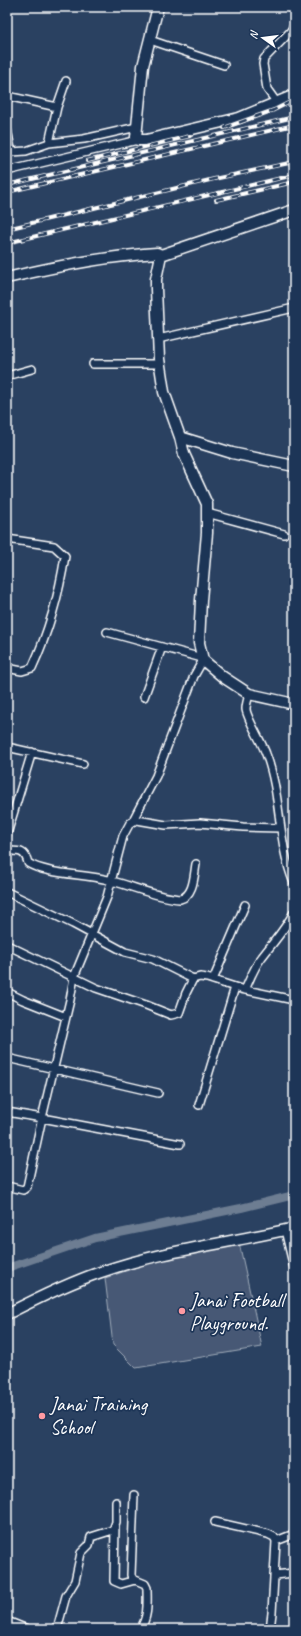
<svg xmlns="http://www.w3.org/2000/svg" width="301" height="1636" font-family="Caveat,sans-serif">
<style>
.green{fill:#465975;stroke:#a2acba}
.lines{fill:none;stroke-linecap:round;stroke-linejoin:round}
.canal{stroke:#6d7d92;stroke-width:8}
.street-casing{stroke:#fff;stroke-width:10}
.secondary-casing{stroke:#fff;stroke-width:13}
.street{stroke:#1d3557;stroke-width:7}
.secondary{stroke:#1d3557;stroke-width:10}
.rail-casing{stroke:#fff;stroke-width:4}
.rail{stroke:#1d3557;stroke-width:2.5;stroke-dasharray:8;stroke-linecap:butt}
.poi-dot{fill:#ff9aa2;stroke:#1d3557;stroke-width:1.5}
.labels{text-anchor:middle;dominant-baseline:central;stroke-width:3.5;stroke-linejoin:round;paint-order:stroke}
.poi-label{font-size:20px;fill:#fff;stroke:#1d3557;text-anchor:start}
</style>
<rect width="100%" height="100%" fill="#2a4161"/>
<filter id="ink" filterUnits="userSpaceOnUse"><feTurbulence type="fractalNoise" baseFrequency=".025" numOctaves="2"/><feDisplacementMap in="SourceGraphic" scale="8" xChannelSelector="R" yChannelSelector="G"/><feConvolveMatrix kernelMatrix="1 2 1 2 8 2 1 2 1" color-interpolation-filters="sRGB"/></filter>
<g filter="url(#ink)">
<path class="green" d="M 238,1238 L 262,1347 L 136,1368 L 113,1345 L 105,1278 L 191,1249 Z"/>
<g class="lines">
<path class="canal" d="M 7,1268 L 95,1238 L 241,1208 L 294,1195"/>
<g class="street-casing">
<path id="street" d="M 150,40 L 224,65
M 7,96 L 57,107
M 277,103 L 267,89 L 263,64 L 264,59 L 290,32 L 294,26
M 7,129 L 11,149 L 12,152 L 26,151 L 49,143 L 84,139 L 137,127
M 49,143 L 57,107 L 66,81
M 7,171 L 138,140
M 158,339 L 294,308
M 93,364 L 160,364
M 7,376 L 32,369
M 207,513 L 284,534
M 7,539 L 54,546 L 65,556 C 59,596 49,631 32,668 L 22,671 L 7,668
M 107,632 L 202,658
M 249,694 C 248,699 246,704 246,709 C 246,717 263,744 266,754 C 282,796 277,842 294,883
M 144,697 L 162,647
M 7,747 L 83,764
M 132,822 L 156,776 L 194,676 L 203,660
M 7,834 L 32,752
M 7,851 C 19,851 25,850 28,863 C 46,875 90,874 112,881 C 135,887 156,897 180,899 C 194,896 194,875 196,864
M 7,892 L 73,924 L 125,952 L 153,959 L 193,979
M 7,945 L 96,988 L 146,1005 L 171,1015 L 179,1013 L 186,993 L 193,979 L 200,977 L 207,978 L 241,989 L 294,1000
M 213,980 L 245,905
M 245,990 C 250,979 254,967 262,957 C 274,941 285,930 294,912
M 7,992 L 23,1000 L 66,1017
M 7,1058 L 158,1093
M 199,1105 L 235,987
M 7,1112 L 42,1118 L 180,1144
M 7,1186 L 23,1190 L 27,1187 L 42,1118 L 70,1000 L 74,977 L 107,897 L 123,836 L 130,823 L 137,820 L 166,825 L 200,823 L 243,827 L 280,828
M 285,1230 L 294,1268
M 134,1495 L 131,1575 L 133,1579 L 145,1584 L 147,1588 C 147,1601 149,1617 140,1629
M 215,1522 L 268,1534 L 274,1537 L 276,1541 L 272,1613 L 270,1629
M 115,1526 L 114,1581 L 121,1584 L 135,1580
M 276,1541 L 294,1534
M 274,1575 L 294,1573
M 7,1621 L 27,1629
M 57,1629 L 66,1596 L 75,1581 L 81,1553 L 89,1545 L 91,1537 L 113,1530 L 116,1522 L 116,1502"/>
</g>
<g class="secondary-casing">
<path id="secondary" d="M 158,7 L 143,66 L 136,137 L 138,140 L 146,140 L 239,118 L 290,97 L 294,98
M 161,255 L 294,210
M 7,278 C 57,266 106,256 157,253 L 161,255 L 156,279 L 156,289 L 159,359 L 164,392 L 180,437 L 184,454 L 207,504 L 207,533 L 201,600 L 199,643 L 203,660 L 223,677 L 249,694 L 294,704
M 180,437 L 232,453 L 294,466
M 7,1314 C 38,1298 68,1283 101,1272 C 164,1250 230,1243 294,1228"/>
</g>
<use href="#street" class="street"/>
<use href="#secondary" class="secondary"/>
<g class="rail-casing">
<path id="rail" d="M 224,128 L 274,110 L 294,100
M 87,161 L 190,136
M 7,185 L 294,117
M 7,192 L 294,125
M 216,200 L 294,182
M 7,229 L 214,179 L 294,162
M 7,243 L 294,175"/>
</g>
<use href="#rail" class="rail"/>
</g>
</g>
<g class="poi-dot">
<circle cx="182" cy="1311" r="4"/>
<circle cx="42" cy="1416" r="4"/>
</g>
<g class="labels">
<g class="poi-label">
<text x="190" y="1300">Janai Football<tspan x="190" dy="23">Playground.</tspan></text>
<text x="50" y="1404">Janai Training<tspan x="50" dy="23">School</tspan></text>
</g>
</g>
<rect width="301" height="1636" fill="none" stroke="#1d3557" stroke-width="24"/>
<rect x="12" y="12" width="277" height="1612" fill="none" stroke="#fff" stroke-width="1.5" filter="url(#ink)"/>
<g transform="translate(263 38) rotate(284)" stroke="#1d3557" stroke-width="3" paint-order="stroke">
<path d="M0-3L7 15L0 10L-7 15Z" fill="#ffffff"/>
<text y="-6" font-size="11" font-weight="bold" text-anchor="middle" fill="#ffffff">N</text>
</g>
</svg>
